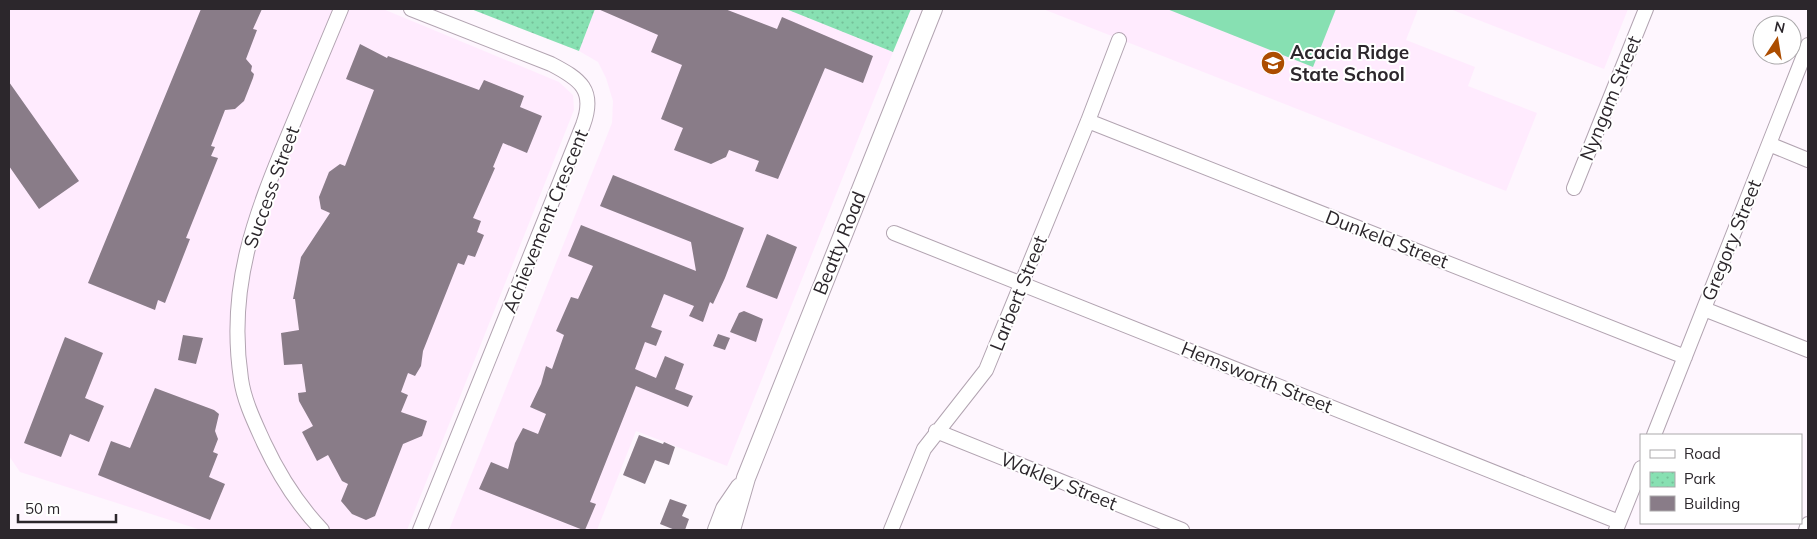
<svg xmlns="http://www.w3.org/2000/svg" width="1817" height="539" font-family="Mulish,sans-serif">
<style>
.built{fill:#ffebfe}
.grass{fill:#87e0b2}
.park{fill:url(#park-dots)}
.building{fill:#897c88}
.lines{fill:none;stroke-linecap:round;stroke-linejoin:round}
.minor-casing{stroke:#b2a4b1;stroke-width:16}
.major-casing{stroke:#b2a4b1;stroke-width:20}
.minor{stroke:#fff;stroke-width:14}
.major{stroke:#fff;stroke-width:18}
.labels{text-anchor:middle;dominant-baseline:central;stroke-width:4;stroke-linejoin:round;paint-order:stroke}
.poi-label{font-size:19px;font-weight:bold;fill:#2c272c;stroke:#fff;text-anchor:start}
.street-label{font-size:19px;fill:#2c272c;stroke:#fff}
</style>
<defs>
<pattern id="park-dots" width="8" height="8" patternUnits="userSpaceOnUse" patternTransform="scale(1.25)"><rect width="8" height="8" fill="#87e0b2"/><path d="M2 2h.1M6 6h.1" fill="none" stroke="#75c099" stroke-width="1.8" stroke-linecap="round"/></pattern>
</defs>
<rect width="100%" height="100%" fill="#fef6fe"/>
<path class="built" d="M 9,9 L 383,9 L 559,82 L 573,95 L 574,110 L 407,530 L 201,530 L 20,472 L 9,456 Z
M 595,9 L 786,9 L 893,52 L 727,466 L 636,431 L 597,530 L 449,530 L 612,123 L 613,101 L 606,78 L 598,62 L 579,51 Z
M 1043,9 L 1418,9 L 1406,40 L 1475,67 L 1468,86 L 1537,113 L 1506,191 Z
M 1450,9 L 1628,9 L 1604,69 Z"/>
<path class="grass" d="M 1167,9 L 1336,9 L 1313,67 Z"/>
<path class="park" d="M 471,9 L 595,9 L 579,51 Z
M 786,9 L 911,9 L 893,52 Z"/>
<path class="building" d="M 201,9 L 262,9 L 253,29 L 257,30 L 246,59 L 252,66 L 251,71 L 254,74 L 253,78 L 244,101 L 235,109 L 225,110 L 211,146 L 215,147 L 211,156 L 218,158 L 186,238 L 190,239 L 165,303 L 158,300 L 155,310 L 88,283 Z
M 598,9 L 725,9 L 777,29 L 782,17 L 873,56 L 863,83 L 825,68 L 778,179 L 755,171 L 759,161 L 729,150 L 726,157 L 711,164 L 674,150 L 683,128 L 661,119 L 682,65 L 651,52 L 658,35 Z
M 360,44 L 387,58 L 388,56 L 479,90 L 484,80 L 524,96 L 520,107 L 542,116 L 527,153 L 503,143 L 493,167 L 495,168 L 473,218 L 481,221 L 477,232 L 484,235 L 475,257 L 468,255 L 464,265 L 458,263 L 423,351 L 421,366 L 415,376 L 408,373 L 401,392 L 408,395 L 401,412 L 427,421 L 422,436 L 403,444 L 375,516 L 366,520 L 352,514 L 341,501 L 348,484 L 342,481 L 328,455 L 317,461 L 302,432 L 313,426 L 299,401 L 298,393 L 306,392 L 302,364 L 284,365 L 281,333 L 299,330 L 295,299 L 293,299 L 301,257 L 330,213 L 321,209 L 319,197 L 329,172 L 340,164 L 345,166 L 374,90 L 346,79 Z
M 9,82 L 79,181 L 39,209 L 9,166 Z
M 613,175 L 744,228 L 725,278 L 713,304 L 710,302 L 703,322 L 689,316 L 694,306 L 664,294 L 651,327 L 662,331 L 656,346 L 645,342 L 635,369 L 656,378 L 665,356 L 684,364 L 675,389 L 693,396 L 688,407 L 636,386 L 590,502 L 596,504 L 585,530 L 583,530 L 479,489 L 491,462 L 508,469 L 515,443 L 523,428 L 538,434 L 546,414 L 530,407 L 541,384 L 546,366 L 552,369 L 564,335 L 556,331 L 571,297 L 578,299 L 593,266 L 568,256 L 581,225 L 696,271 L 691,242 L 600,206 Z
M 767,234 L 797,247 L 777,299 L 746,287 Z
M 744,311 L 763,319 L 756,342 L 730,332 L 739,313 Z
M 718,334 L 730,338 L 725,350 L 713,346 Z
M 183,335 L 203,338 L 196,364 L 178,360 Z
M 65,337 L 103,353 L 85,398 L 104,406 L 89,442 L 70,434 L 61,457 L 24,443 Z
M 155,388 L 214,410 L 219,414 L 215,431 L 218,439 L 213,452 L 218,454 L 209,477 L 225,484 L 210,520 L 98,475 L 111,441 L 130,448 Z
M 639,435 L 663,444 L 664,442 L 675,447 L 669,465 L 655,460 L 645,484 L 623,475 Z
M 670,499 L 687,505 L 682,516 L 689,519 L 685,530 L 675,530 L 660,524 Z"/>
<g class="lines">
<g class="minor-casing">
<path id="minor" d="M 411,9 L 551,64 C 580,79 596,90 583,125 L 420,530
M 1088,121 L 1685,357
M 1769,144 L 1808,160
M 1574,188 L 1646,9
M 894,233 L 1619,522
M 1704,309 L 1808,350
M 936,431 L 1182,530
M 1654,435 L 1808,45
M 322,530 C 297,504 279,475 264,443 C 255,423 244,401 241,379 C 227,286 255,215 290,131 C 307,90 324,49 341,9
M 891,530 L 924,449 L 986,370 L 1088,121 L 1119,40
M 1616,530 L 1641,468
M 1806,530 L 1808,524"/>
</g>
<g class="major-casing">
<path id="major" d="M 717,530 L 725,509 L 740,487
M 731,530 L 746,478 L 933,9"/>
</g>
<use href="#minor" class="minor"/>
<use href="#major" class="major"/>
</g>
<defs>
<g id="school-disc" transform="scale(1.25)"><circle r="9.5" fill="#ac4d00" stroke="#fff"/><path d="M0-5L7-2L0 1L-7-2ZM-4 1L0 2.5L4 1V4Q0 6-4 4Z" fill="#fff"/></g>
</defs>
<g fill-rule="evenodd">
<use href="#school-disc" x="1273" y="63"/>
</g>
<g class="labels">
<g class="poi-label">
<text x="1290" y="52">Acacia Ridge<tspan x="1290" dy="22">State School</tspan></text>
</g>
<g class="street-label">
<text transform="translate(1610 98) rotate(-68)">Nyngam Street</text>
<text transform="translate(271 187) rotate(-70)">Success Street</text>
<text transform="translate(545 221) rotate(-68)">Achievement Crescent</text>
<text transform="translate(1387 239) rotate(21)">Dunkeld Street</text>
<text transform="translate(1731 240) rotate(-68)">Gregory Street</text>
<text transform="translate(839 243) rotate(-68)">Beatty Road</text>
<text transform="translate(1018 293) rotate(-68)">Larbert Street</text>
<text transform="translate(1257 377) rotate(22)">Hemsworth Street</text>
<text transform="translate(1059 481) rotate(22)">Wakley Street</text>
</g>
</g>
<rect width="1817" height="539" fill="none" stroke="#2c272c" stroke-width="20"/>
<rect x="1640" y="434" width="162" height="90" fill="#ffffff" stroke="#aba9ab"/>
<rect x="1650" y="450" width="25" height="8" fill="#ffffff" stroke="#aba9ab"/>
<text x="1684" y="459" font-size="15" fill="#2c272c">Road</text>
<rect x="1650" y="472" width="25" height="15" fill="url(#park-dots)" stroke="#aba9ab"/>
<text x="1684" y="484" font-size="15" fill="#2c272c">Park</text>
<rect x="1650" y="496" width="25" height="15" fill="#897c88" stroke="#aba9ab"/>
<text x="1684" y="509" font-size="15" fill="#2c272c">Building</text>
<g transform="translate(1777 40) rotate(12)"><circle r="24" fill="#ffffff" stroke="#aba9ab"/>
<path d="M0-4L9 19L0 12L-9 19Z" fill="#ac4d00"/>
<text y="-8" font-size="14" font-weight="bold" text-anchor="middle" fill="#2c272c">N</text>
</g>
<path d="M18 514v8h98v-8" fill="none" stroke="#2c272c" stroke-width="2.5"/>
<text x="25" y="514" font-size="15" fill="#2c272c" stroke="#ffffff" stroke-width="4" paint-order="stroke">50 m</text>
</svg>
